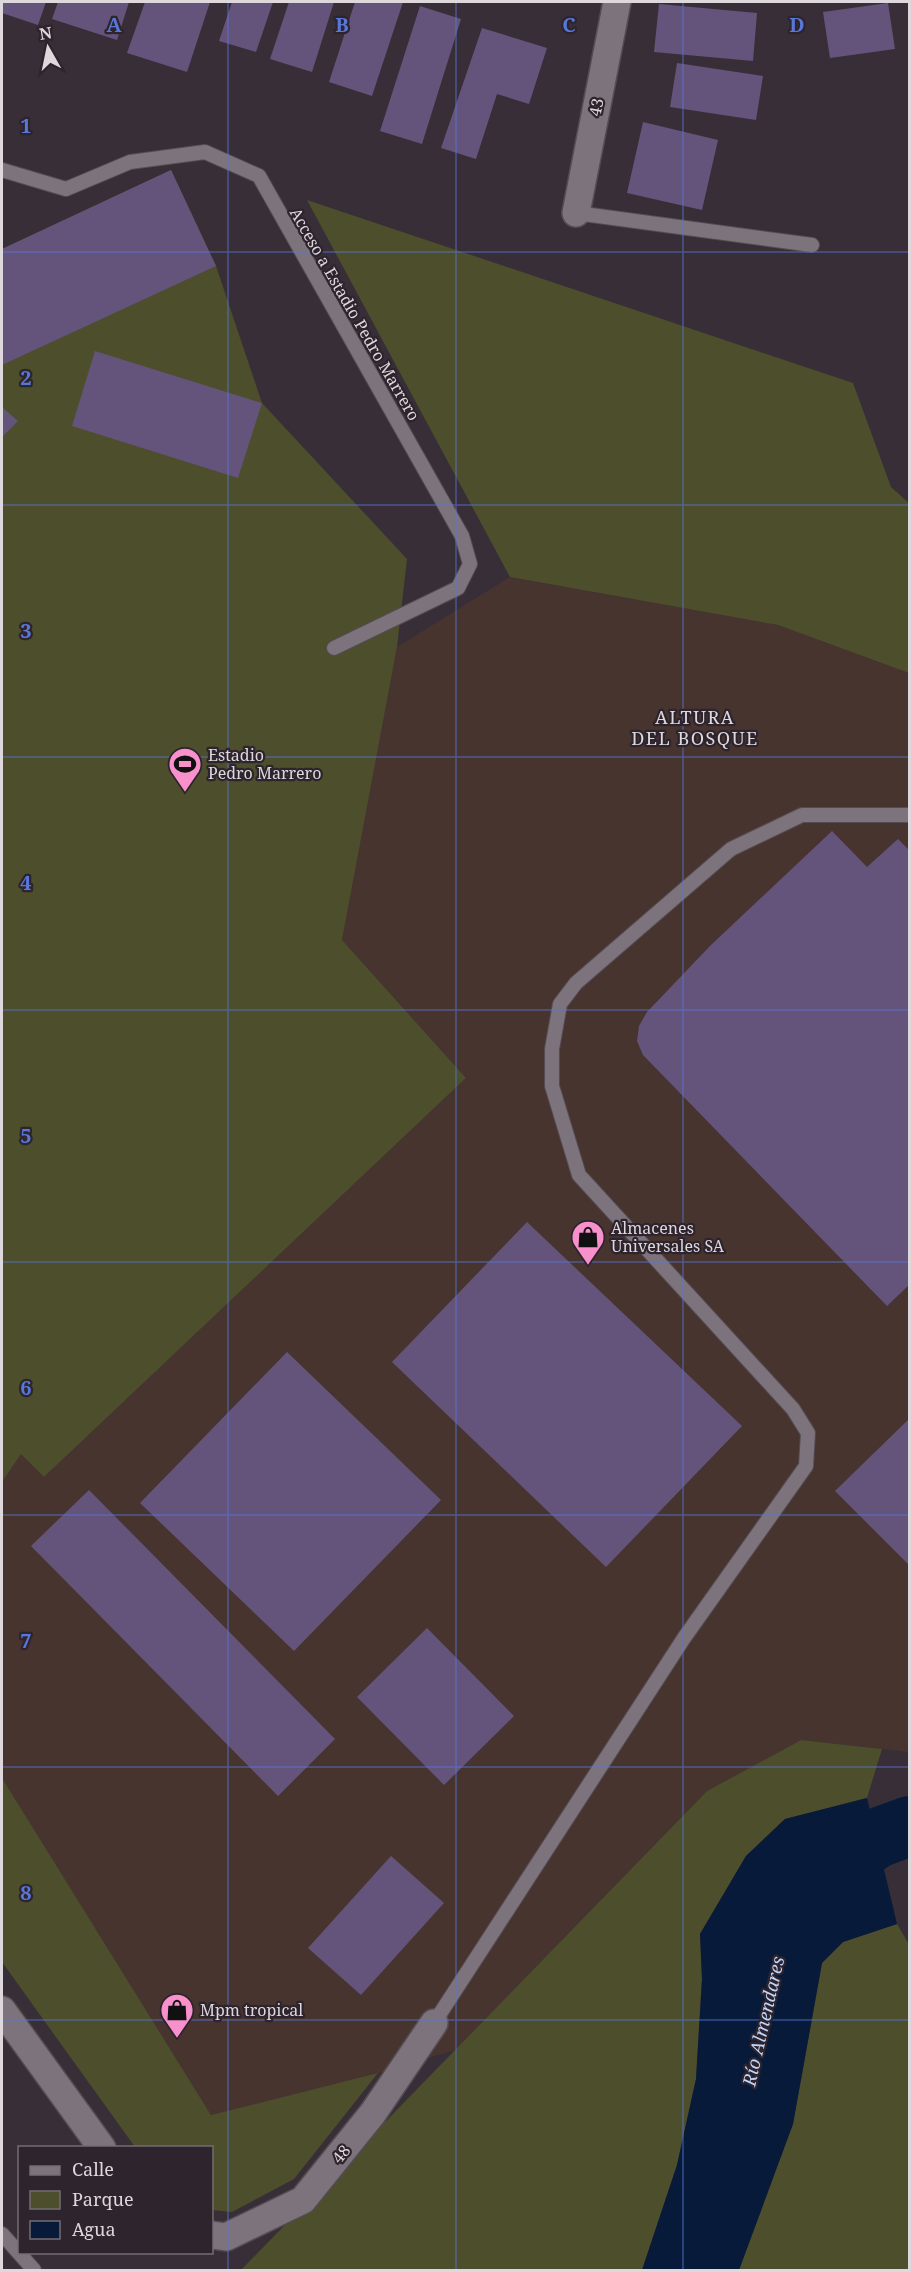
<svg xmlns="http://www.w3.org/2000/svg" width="911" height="2272" font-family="'Noto Serif',serif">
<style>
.industrial{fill:#48342f}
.green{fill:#4c4e2c}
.water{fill:#081a39}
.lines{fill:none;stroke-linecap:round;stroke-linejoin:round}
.river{stroke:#081a39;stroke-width:60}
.building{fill:#64547b}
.lane-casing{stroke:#544c53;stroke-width:16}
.street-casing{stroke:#544c53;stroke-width:30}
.lane{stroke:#7d737c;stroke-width:14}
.street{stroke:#7d737c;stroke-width:27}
.grid{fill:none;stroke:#5777da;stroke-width:1.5;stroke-opacity:0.55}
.labels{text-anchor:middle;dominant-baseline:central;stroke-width:4.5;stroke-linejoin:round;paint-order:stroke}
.street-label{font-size:16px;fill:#ded8dd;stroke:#2d242d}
.poi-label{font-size:16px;fill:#ded8dd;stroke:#2d242d;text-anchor:start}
.neighbourhood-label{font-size:18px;letter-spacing:1.5px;fill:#ded8dd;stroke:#2d242d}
.water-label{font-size:18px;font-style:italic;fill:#bfd5fa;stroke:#2d242d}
.grid-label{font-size:20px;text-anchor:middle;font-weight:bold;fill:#5777da;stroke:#2d242d;stroke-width:4.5;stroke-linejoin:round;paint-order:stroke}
</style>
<rect width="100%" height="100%" fill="#382e37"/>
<path class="industrial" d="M 510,577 L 778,625 L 909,673 L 909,1752 L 801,1740 L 707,1791 L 455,2050 L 378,2073 L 211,2115 L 2,1778 L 2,1482 L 21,1454 L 44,1477 L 466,1078 L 342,940 L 397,647 Z"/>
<path class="green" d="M 171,170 L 216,266 L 262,403 L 407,559 L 397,647 L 342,940 L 466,1078 L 44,1477 L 21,1454 L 2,1482 L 2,249 Z
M 307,200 L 853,383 L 891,487 L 909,503 L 909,673 L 778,625 L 510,577 Z
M 801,1740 L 882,1749 L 867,1798 L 785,1819 L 746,1856 L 700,1934 L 702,1979 L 696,2079 L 677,2165 L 642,2270 L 241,2270 L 707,1791 Z
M 2,1778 L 211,2115 L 378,2073 L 294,2179 L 232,2212 L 212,2210 L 212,2148 L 135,2147 L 2,1962 Z
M 897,1924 L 910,1946 L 909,2270 L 739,2270 L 793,2124 L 822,1963 L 843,1942 Z"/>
<path class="water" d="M 867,1798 L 897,1924 L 843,1942 L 822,1963 L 793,2124 L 739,2270 L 642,2270 L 677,2165 L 696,2079 L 702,1979 L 700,1934 L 746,1856 L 785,1819 Z"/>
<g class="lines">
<path class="river" d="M 808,1885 L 877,1838 L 910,1826"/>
</g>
<path class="building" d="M 2,2 L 46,2 L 38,25 L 2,13 Z
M 58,2 L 129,2 L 117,40 L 52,19 Z
M 145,2 L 210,2 L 187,72 L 127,53 Z
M 232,2 L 273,2 L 256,52 L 219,41 Z
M 289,2 L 334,2 L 312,72 L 270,59 Z
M 355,2 L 403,2 L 372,96 L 329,82 Z
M 888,3 L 895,49 L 830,58 L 823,12 Z
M 659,4 L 757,13 L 753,61 L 654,52 Z
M 420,6 L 461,19 L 422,144 L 380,131 Z
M 482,28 L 547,48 L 529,104 L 497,94 L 476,159 L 441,148 Z
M 677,63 L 763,76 L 756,120 L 670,107 Z
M 643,122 L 718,140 L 702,210 L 627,193 Z
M 171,170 L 216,266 L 2,365 L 2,249 Z
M 95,351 L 262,403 L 238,478 L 72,426 Z
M 2,407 L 18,421 L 2,437 Z
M 832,831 L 867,867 L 898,839 L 910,851 L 910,1284 L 887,1306 L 643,1055 L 637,1041 L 639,1026 L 647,1012 L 710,946 Z
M 527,1222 L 742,1426 L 606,1567 L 392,1362 Z
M 287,1352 L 441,1500 L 294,1651 L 140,1503 Z
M 910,1418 L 910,1566 L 835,1491 Z
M 89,1490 L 335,1739 L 278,1796 L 31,1546 Z
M 427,1628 L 514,1716 L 444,1785 L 357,1697 Z
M 391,1856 L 444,1903 L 361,1995 L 308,1948 Z"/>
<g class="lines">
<g class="lane-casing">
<path id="lane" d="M 2,170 L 66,189 L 130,162 L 205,152 L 259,176 L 462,536 L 470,564 L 458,588 L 334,648
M 576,213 L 812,245
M 434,2023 L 684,1638 L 806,1466 L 808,1433 L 793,1409 L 579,1175 L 552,1086 L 552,1049 L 560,1004 L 576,983 L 731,849 L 802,815 L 910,815
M 2,2234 L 34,2270"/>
</g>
<g class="street-casing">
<path id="street" d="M 576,213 L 617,2
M 2,2010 L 102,2148
M 212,2235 L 226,2237 L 303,2200 L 373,2113 L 434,2023"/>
</g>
<use href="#lane" class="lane"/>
<use href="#street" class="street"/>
</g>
<path class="grid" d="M 228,2 L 228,2270M 456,2 L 456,2270M 683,2 L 683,2270M 2,252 L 910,252M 2,505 L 910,505M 2,757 L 910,757M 2,1010 L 910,1010M 2,1262 L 910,1262M 2,1515 L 910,1515M 2,1767 L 910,1767M 2,2020 L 910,2020"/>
<defs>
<g id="stadium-pin" transform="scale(1.725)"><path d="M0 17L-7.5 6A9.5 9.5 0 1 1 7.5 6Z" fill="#f890cb" stroke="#2d242d"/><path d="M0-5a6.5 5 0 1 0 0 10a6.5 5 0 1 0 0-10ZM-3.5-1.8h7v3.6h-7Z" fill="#111"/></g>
<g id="shop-pin" transform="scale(1.725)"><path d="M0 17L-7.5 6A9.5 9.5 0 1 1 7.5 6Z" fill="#f890cb" stroke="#2d242d"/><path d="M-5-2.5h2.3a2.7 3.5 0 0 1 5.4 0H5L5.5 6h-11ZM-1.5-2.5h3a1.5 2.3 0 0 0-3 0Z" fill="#111"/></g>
</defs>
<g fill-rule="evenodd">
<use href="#stadium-pin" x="185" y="764"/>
<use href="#shop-pin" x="588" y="1237"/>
<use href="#shop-pin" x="177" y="2010"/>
</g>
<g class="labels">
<g class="street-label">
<text transform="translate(596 107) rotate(-79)">43</text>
<text transform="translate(355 314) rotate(60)">Acceso a Estadio Pedro Marrero</text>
<text transform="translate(341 2154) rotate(-51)">48</text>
</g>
<g class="poi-label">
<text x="208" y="755">Estadio<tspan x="208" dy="18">Pedro Marrero</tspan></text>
<text x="611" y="1228">Almacenes<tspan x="611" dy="18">Universales SA</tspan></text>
<text x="200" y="2010">Mpm tropical</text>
</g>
<g class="neighbourhood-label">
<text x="695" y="717">ALTURA<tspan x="695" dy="21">DEL BOSQUE</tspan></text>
</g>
<g class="water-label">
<text transform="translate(763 2021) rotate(-77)">Río Almendares</text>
</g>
</g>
<g class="grid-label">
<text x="114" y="32">A</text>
<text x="342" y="32">B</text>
<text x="569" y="32">C</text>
<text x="797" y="32">D</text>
<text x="26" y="133">1</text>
<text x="26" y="385">2</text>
<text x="26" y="638">3</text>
<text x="26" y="890">4</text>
<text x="26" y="1143">5</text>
<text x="26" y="1395">6</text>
<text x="26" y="1648">7</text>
<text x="26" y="1900">8</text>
</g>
<rect width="911" height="2272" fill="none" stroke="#ded8dd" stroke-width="6"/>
<rect x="18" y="2146" width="195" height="108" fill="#2d242d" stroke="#746c73" stroke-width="1.5"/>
<rect x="30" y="2166" width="30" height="9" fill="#7d737c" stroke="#746c73" stroke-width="1.5"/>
<text x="72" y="2176" font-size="18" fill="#ded8dd">Calle</text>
<rect x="30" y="2191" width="30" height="18" fill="#4c4e2c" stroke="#746c73" stroke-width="1.5"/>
<text x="72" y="2206" font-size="18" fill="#ded8dd">Parque</text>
<rect x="30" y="2221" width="30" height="18" fill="#081a39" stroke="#746c73" stroke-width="1.5"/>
<text x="72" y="2236" font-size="18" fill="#ded8dd">Agua</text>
<g transform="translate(48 48) rotate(351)" stroke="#2d242d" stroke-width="4.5" paint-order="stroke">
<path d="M0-4.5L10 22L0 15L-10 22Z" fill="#ded8dd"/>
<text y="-9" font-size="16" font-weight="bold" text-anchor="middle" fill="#ded8dd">N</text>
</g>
</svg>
